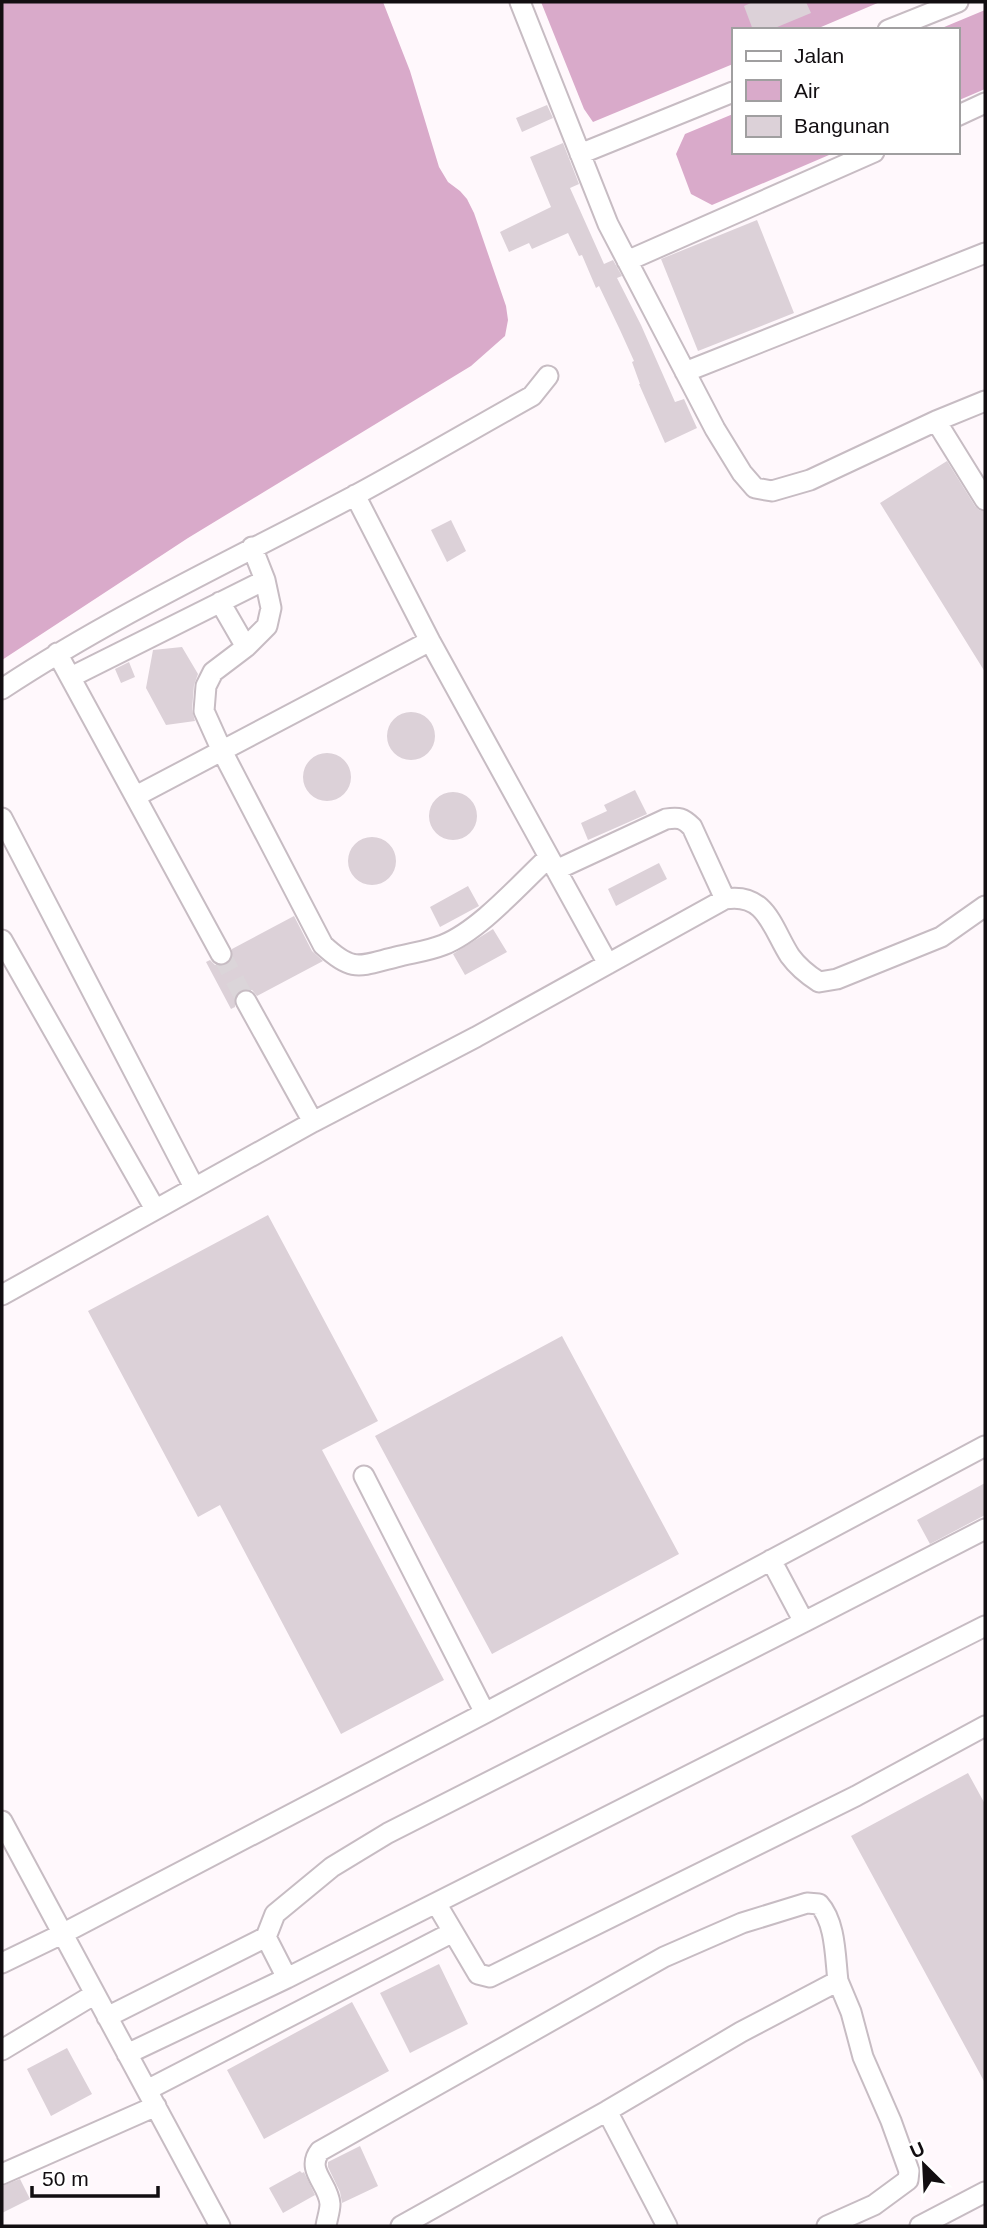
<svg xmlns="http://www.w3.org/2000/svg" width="987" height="2228" font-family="Helvetica,sans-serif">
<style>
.water{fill:#d9aaca}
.building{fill:#dcd1d8}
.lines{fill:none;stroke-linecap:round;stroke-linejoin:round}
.minor-tunnel{stroke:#dbd5d9;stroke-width:19;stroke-dasharray:19 10;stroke-linecap:butt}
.minor-casing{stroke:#c7bcc3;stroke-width:23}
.minor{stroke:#fff;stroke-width:19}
</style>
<rect width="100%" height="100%" fill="#fff8fc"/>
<path class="water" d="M 2,2 L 383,2 L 410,71 L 439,167 L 448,182 L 460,191 L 467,199 L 474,213 L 506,306 L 508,320 L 505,336 L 471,366 L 188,538 L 2,660 Z
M 541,2 L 880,2 L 814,30 L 733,30 L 733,64 L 593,122 L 584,109 Z
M 985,10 L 985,89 L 957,101 L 957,30 L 937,30 Z
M 733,114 L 733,152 L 836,152 L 712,205 L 691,194 L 676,154 L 685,134 Z"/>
<path class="building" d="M 753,2 L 806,2 L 811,13 L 770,30 L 753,30 L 744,6 Z
M 547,105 L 553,118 L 522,132 L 516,118 Z
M 563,143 L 579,184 L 570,188 L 604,264 L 613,260 L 622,276 L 617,278 L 641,325 L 675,402 L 684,399 L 697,428 L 665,443 L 639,384 L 640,384 L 632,362 L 634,361 L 620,330 L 599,286 L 596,288 L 582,255 L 579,256 L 568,233 L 532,249 L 529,243 L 509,252 L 500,232 L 551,207 L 530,157 Z
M 757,220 L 794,313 L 698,351 L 661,259 Z
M 947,461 L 975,506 L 979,510 L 985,512 L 985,672 L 880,503 Z
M 451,520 L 466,551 L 447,562 L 431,530 Z
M 182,647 L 198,674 L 194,685 L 192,710 L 195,721 L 166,725 L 146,688 L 153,650 Z
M 129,662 L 135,677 L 121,683 L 115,669 Z
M387 736a24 24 0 1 1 48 0a24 24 0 1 1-48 0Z
M303 777a24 24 0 1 1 48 0a24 24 0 1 1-48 0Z
M 635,790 L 647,814 L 588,840 L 581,823 L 607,811 L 604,805 Z
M429 816a24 24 0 1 1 48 0a24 24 0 1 1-48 0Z
M348 861a24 24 0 1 1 48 0a24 24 0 1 1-48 0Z
M 659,863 L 667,879 L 616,906 L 608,889 Z
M 468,886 L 479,906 L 440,927 L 430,907 Z
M 294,916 L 312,951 L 323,961 L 257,996 L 252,990 L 241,990 L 235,995 L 235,1007 L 231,1009 L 206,962 L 210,960 L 215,965 L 226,965 L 232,960 L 232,949 Z
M 493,929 L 507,952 L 465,975 L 453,954 Z
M 268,1215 L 378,1421 L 322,1450 L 444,1680 L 341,1734 L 220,1505 L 198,1517 L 88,1311 Z
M 562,1336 L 679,1554 L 492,1654 L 375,1436 Z
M 985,1483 L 985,1515 L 930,1544 L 917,1520 Z
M 968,1773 L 985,1804 L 985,2083 L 851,1836 Z
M 439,1964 L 468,2024 L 410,2053 L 380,1993 Z
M 352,2002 L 389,2071 L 264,2139 L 227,2070 Z
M 67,2048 L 92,2094 L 51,2116 L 27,2069 Z
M 360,2146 L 378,2186 L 342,2203 L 340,2192 L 328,2167 L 328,2162 Z
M 300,2171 L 302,2173 L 304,2172 L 315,2195 L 283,2213 L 269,2188 Z
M 20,2179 L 30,2199 L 2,2213 L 2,2186 Z"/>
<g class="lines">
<path class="minor-tunnel" d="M 221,954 L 246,1001"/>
<g class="minor-casing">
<path id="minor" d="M 520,2 L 608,224 L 715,429 L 742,473 L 755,488 L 772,491 L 810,480 L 936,421 L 985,401
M 888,30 L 958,2
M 957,116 L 985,103
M 580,154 L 733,92
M 627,261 L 874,152
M 685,372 L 985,253
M 936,421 L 985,500
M 355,495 L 430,641 L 608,964
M 252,547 L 265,580 L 271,608 L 267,626 L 246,647 L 213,672 L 206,686 L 204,711 L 222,751 L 323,945 C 353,973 359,966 396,957 C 411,953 428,951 443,945 C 479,931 520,884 549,857
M 220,602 L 246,647
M 57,653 L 221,954
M 71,677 L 265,580
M 2,689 C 114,615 237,558 356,495 C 415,463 473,429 532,396 L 548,376
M 136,796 L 430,641
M 2,818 L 194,1187
M 556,870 L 666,819 C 679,817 683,818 692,827 L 725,899
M 2,940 L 155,1209
M 313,1122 L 476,1037 L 725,899 C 766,892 772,928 790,956 C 798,967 808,975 819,982 L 837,979 L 941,937 L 985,906
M 2,1295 L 313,1122 L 246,1001
M 364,1476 L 485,1713
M 804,1622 L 985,1529
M 2,1821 L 220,2226
M 436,1903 L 478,1974 L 490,1977 L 856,1796 L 985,1726
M 266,1937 L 287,1978
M 2,1963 L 62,1934 L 485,1713 L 985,1446
M 107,2017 L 266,1937 L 275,1914 L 332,1867 L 388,1833 L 804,1622 L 771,1560
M 2,2050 L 95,1994
M 127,2054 L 287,1978 L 985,1626
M 147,2090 L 453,1932
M 607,2111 L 667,2226
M 2,2174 L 156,2106
M 326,2226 C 327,2219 330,2211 330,2204 C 329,2184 305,2170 320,2151 L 664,1957 L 742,1923 L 807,1903 L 819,1904 C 836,1923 835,1957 838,1981 L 741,2032 L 607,2111 L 401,2226
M 827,2226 L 874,2205 L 908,2180 L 909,2171 L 891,2121 L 863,2057 L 851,2012 L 838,1981
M 920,2226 L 985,2192"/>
</g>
<use href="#minor" class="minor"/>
</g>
<rect width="987" height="2228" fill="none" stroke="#120e11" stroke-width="7"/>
<rect x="732" y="28" width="228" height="126" fill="#ffffff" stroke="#a09fa0" stroke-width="2"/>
<rect x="746" y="51" width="35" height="10" fill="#ffffff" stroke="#a09fa0" stroke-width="2"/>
<text x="794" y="63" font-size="21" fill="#120e11">Jalan</text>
<rect x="746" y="80" width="35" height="21" fill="#d9aaca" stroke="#a09fa0" stroke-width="2"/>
<text x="794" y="98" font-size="21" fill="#120e11">Air</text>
<rect x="746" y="116" width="35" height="21" fill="#dcd1d8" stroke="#a09fa0" stroke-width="2"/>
<text x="794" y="133" font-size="21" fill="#120e11">Bangunan</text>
<g transform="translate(924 2165) rotate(336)" stroke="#ffffff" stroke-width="5" paint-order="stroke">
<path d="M0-5L12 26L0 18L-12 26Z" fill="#120e11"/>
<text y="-10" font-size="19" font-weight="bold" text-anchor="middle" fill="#120e11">U</text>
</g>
<path d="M32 2186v10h126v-10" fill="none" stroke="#120e11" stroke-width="3.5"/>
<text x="42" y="2186" font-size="21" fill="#120e11" stroke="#ffffff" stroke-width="5" paint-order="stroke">50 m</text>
</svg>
